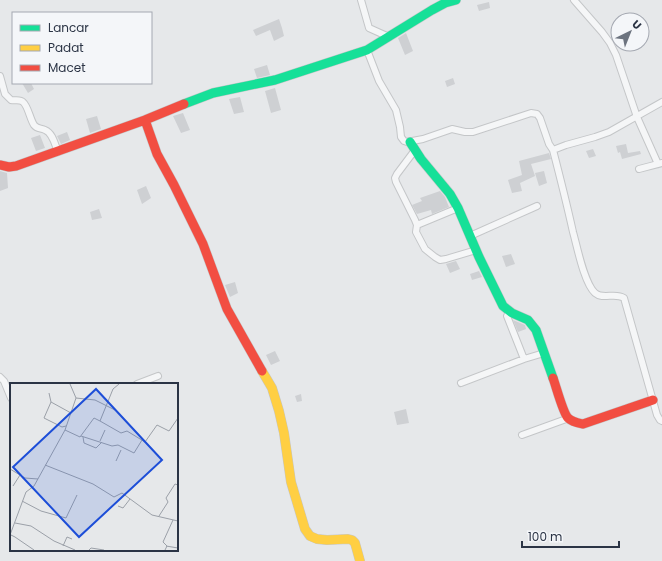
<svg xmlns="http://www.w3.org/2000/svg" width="662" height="561" font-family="Poppins,sans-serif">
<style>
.building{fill:#ced0d3}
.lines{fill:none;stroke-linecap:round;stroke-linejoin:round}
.street-casing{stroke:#c4c6c8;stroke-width:8}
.fast-casing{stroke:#c4c6c8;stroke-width:10}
.slow-casing{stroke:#c4c6c8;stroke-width:10}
.jam-casing{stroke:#c4c6c8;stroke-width:10}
.street{stroke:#f5f6f7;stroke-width:6}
.fast{stroke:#16e098;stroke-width:9}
.slow{stroke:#ffcf43;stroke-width:9}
.jam{stroke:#f24e42;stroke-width:9}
.inset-road{fill:none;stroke:#9ba0a8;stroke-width:1}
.view{fill:#1d4ed8;fill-opacity:0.15;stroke:#1d4ed8;stroke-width:2}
.inset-edge{fill:none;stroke:#2b3445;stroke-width:2}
</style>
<rect width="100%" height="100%" fill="#e6e8ea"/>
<path class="building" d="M 489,2 L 490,8 L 479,11 L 477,5 Z
M 279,19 L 282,28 L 284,36 L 274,41 L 270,30 L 256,36 L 253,30 Z
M 406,33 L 413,51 L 405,55 L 398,38 Z
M 267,65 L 270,75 L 257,78 L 254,69 Z
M 453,78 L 455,84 L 447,87 L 445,81 Z
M 22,83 L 31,83 L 34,89 L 28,93 Z
M 275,88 L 281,110 L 271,113 L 265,91 Z
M 240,97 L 244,112 L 234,114 L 229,99 Z
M 183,113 L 190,130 L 181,133 L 173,116 Z
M 97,116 L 101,129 L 90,133 L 86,119 Z
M 67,132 L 70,140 L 61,144 L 57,136 Z
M 40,135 L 45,148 L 36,151 L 31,138 Z
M 626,144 L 628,153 L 640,151 L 641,154 L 622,159 L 620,152 L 618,153 L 616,146 Z
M 593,149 L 596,156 L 589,158 L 586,151 Z
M 549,153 L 551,159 L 531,164 L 535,176 L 520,183 L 522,191 L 512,193 L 508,180 L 522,175 L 519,161 Z
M 0,171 L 7,173 L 8,188 L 0,191 Z
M 544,171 L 547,183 L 539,186 L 535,173 Z
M 146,186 L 151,198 L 142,204 L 137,190 Z
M 440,191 L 445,197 L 449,207 L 432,214 L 431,210 L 417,214 L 412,205 L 422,201 L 420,198 Z
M 99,209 L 102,218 L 92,220 L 90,212 Z
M 511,254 L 515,264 L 506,267 L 502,256 Z
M 456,261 L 460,269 L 450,273 L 446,264 Z
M 479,271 L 482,277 L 472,280 L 470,274 Z
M 235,282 L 238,293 L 230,297 L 225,285 Z
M 513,320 L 525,325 L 526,329 L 518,332 Z
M 275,351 L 280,361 L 271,365 L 266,355 Z
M 301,394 L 302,401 L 297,402 L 295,396 Z
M 406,409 L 409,423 L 397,425 L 394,412 Z"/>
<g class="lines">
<g class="street-casing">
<path id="street" d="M 361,0 L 369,28 L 389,37
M 574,0 L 602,32 L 610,43 L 616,55 L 637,117 L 658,164
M 367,50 L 379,81 L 396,110 L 400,127 L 401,137 L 404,141 L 407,142 L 423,139 L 452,129 L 465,132 L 473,132 L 531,113 L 537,114 L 540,118 L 549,144 L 553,150 L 566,145 L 595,137 L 609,132 L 662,102
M 0,76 L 5,94 L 11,100 C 15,101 20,99 23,102 C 28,106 30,119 34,125 C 37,129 41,128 45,130 C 53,133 55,145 58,152
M 415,150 L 397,174 L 395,178 L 396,182 L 415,220 L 417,225 L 416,232 L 425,249 L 435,257 L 440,260 L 446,259 L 476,250
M 553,150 C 560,177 567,205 573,232 C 577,246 584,283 595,293 C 603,300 615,292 624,298 L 657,415 L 660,420 L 662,421
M 639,169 L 662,163
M 417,225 L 458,208
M 470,236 L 537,206
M 509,312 L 507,316 L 524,359 L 544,353
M 0,377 L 4,381 L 11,398
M 461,383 L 524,359
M 137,384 L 158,376
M 522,435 L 569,418"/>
</g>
<g class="fast-casing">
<path id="fast" d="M 184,104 L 213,93 L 275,80 L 367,50 L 432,10 L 445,3 L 456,0
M 410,142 L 421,159 L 450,194 L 458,208 L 479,257 L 503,306 L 512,313 L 528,320 L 536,330 L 553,378"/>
</g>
<g class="slow-casing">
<path id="slow" d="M 262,371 L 272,388 L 279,411 L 284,433 L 291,482 L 305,529 L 310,536 L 317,539 L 327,540 L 348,539 L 352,540 L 355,543 L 360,561"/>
</g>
<g class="jam-casing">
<path id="jam" d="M 145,120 L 157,154 L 174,185 L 203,244 L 227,309 L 262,371
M 0,165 L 9,167 L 16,166 L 145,120 L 184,104
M 553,378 C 556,386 563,413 568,418 C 572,422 578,423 583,424 L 653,400"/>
</g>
<use href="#street" class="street"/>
<use href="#fast" class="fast"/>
<use href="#slow" class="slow"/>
<use href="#jam" class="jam"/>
</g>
<g transform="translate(10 383)">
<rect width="168" height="168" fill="#e6e8ea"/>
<path class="inset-road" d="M 39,10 L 41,19 L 34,35 L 52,44 L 56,43M 66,15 L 85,17 L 105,27M 41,19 L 61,30M 90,38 L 111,50 L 117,48 L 135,59 L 147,42 L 159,48 L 168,35M 55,47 L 70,54 L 84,35 L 90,38 L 103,6 L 109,1M 71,53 L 102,63 L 108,62 L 124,70 L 132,57M 73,54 L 74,60 L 86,65 L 92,59M 90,58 L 95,47M 106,78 L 111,67M 35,82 L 83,101 L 104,114 L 112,110 L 142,132 L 168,138M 0,86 L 15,95 L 28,96M 3,103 L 10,92M 12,118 L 31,128 L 56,135 L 67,112M 108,123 L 113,125 L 120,116M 149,133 L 158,119 L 156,115 L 165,101 L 168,102M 5,140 L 21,143 L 44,158 L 65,167M 0,152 L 16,109 L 24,103 L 55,47 L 66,15 L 60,1M 0,155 L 1,152 L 5,154 L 24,167M 53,163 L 57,154 L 62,156M 156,163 L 168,165M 79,167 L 81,165 L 94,167M 155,167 L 157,163 L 153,159 L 163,137"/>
<path class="view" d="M 86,6 L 152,77 L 69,154 L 3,84 Z"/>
<rect width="168" height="168" class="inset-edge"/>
</g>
<rect x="12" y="12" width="140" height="72" fill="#f4f6f9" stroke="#a4a8b1"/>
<rect x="20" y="25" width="20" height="6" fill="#16e098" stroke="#a4a8b1"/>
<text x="48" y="32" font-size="12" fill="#2b3445">Lancar</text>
<rect x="20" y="45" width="20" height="6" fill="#ffcf43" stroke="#a4a8b1"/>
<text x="48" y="52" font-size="12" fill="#2b3445">Padat</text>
<rect x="20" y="65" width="20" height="6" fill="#f24e42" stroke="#a4a8b1"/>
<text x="48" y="72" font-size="12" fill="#2b3445">Macet</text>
<g transform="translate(630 32) rotate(43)"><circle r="19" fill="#f4f6f9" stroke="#a4a8b1"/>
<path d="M0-3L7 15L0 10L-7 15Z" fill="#6c737f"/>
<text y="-6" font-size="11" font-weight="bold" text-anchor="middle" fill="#2b3445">U</text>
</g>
<path d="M522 541v6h97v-6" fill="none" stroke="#2b3445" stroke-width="2"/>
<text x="528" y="541" font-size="12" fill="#2b3445" stroke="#f4f6f9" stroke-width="3" paint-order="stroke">100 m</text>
</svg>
